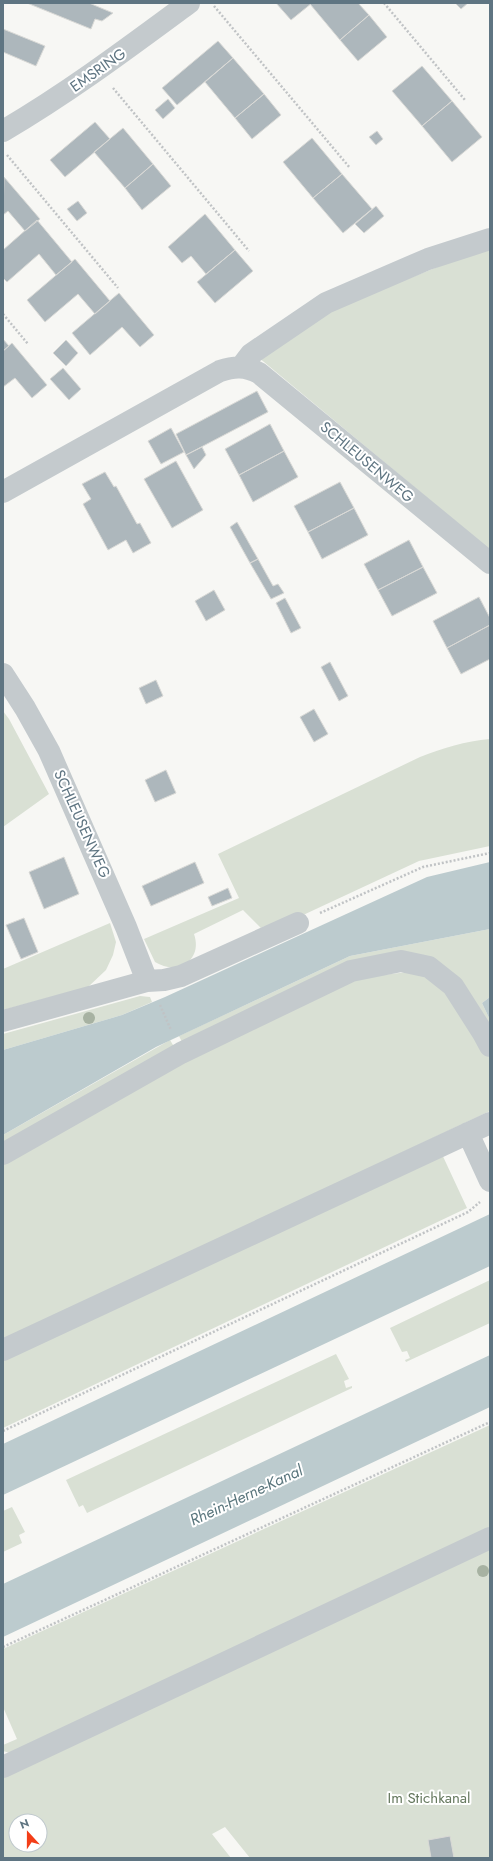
<svg xmlns="http://www.w3.org/2000/svg" width="493" height="1861" font-family="Jost,sans-serif">
<style>
.green{fill:#d9e0d4;fill-rule:evenodd}
.water{fill:#bccbce}
.building{fill:#adb7bc;stroke:#d9d9d6}
.lines{fill:none;stroke-linecap:round;stroke-linejoin:round}
.path{stroke:#c0c3c5;stroke-width:2.5;stroke-dasharray:2 2;stroke-linecap:butt}
.minor{stroke:#c4cacd;stroke-width:22}
.tree{fill:#a7b2a2}
.labels{text-anchor:middle;dominant-baseline:central;stroke-width:4;stroke-linejoin:round;paint-order:stroke}
.street-label{font-size:15px;fill:#5f7582;stroke:#fff}
.park-label{font-size:15px;fill:#66795f;stroke:#fff}
.water-label{font-size:16px;font-style:italic;fill:#5a767d;stroke:#fff}
</style>
<rect width="100%" height="100%" fill="#f7f7f4"/>
<path class="green" d="M 490,246 L 490,550 L 258,357 L 325,312 Z
M 3,711 L 9,719 L 49,794 L 3,827 Z
M 490,739 L 490,846 L 419,861 L 286,923 L 268,927 L 265,926 L 261,928 L 243,910 L 194,934 C 203,960 178,976 155,962 L 144,939 L 239,898 L 218,854 L 420,757 C 443,748 465,741 490,739 Z
M 110,923 L 116,942 L 113,955 L 106,970 L 88,987 L 3,1010 L 3,969 Z
M 490,929 L 490,997 L 482,1003 L 490,1020 L 490,1032 L 420,956 L 184,1046 L 179,1036 L 350,956 Z
M 408,972 L 434,978 L 467,1017 L 490,1058 L 490,1111 L 3,1341 L 3,1162 L 168,1067 L 357,978 Z
M 140,996 L 150,997 L 152,1002 L 122,1015 L 3,1050 L 3,1034 Z
M 170,1040 L 176,1050 L 3,1149 L 3,1135 Z
M 440,1150 L 467,1208 L 3,1428 L 3,1357 Z
M 490,1280 L 490,1323 L 406,1362 L 405,1360 L 410,1358 L 407,1351 L 402,1352 L 390,1328 Z
M 336,1354 L 349,1379 L 344,1381 L 346,1388 L 352,1386 L 352,1388 L 87,1513 L 83,1505 L 79,1507 L 66,1480 Z
M 490,1425 L 490,1530 L 10,1753 L 3,1751 L 3,1745 L 17,1739 L 3,1707 L 3,1649 Z
M 12,1507 L 25,1532 L 19,1535 L 22,1543 L 3,1552 L 3,1511 Z
M 490,1545 L 490,1858 L 250,1858 L 225,1827 L 212,1834 L 231,1858 L 3,1858 L 3,1774 ZM 16,1821 L 40,1821 L 40,1845 L 16,1845 Z"/>
<path class="water" d="M 490,862 L 490,929 L 350,956 L 156,1047 L 3,1135 L 3,1050 L 122,1015 L 165,997 L 427,877 Z
M 490,997 L 490,1020 L 482,1003 Z
M 490,1214 L 490,1266 L 3,1495 L 3,1444 Z
M 490,1355 L 490,1407 L 3,1637 L 3,1584 Z"/>
<path class="building" d="M 27,3 L 89,3 L 113,13 L 102,21 L 95,19 L 91,29 Z
M 276,3 L 312,3 L 291,20 Z
M 312,3 L 358,3 L 369,15 L 340,40 L 310,4 Z
M 455,3 L 468,3 L 461,9 Z
M 369,15 L 387,37 L 358,61 L 340,40 Z
M 3,29 L 45,46 L 36,66 L 3,52 Z
M 218,41 L 233,58 L 177,105 L 162,88 Z
M 233,58 L 264,94 L 235,118 L 205,82 Z
M 422,66 L 452,101 L 422,126 L 392,91 Z
M 264,94 L 281,115 L 252,139 L 235,118 Z
M 168,99 L 175,108 L 163,119 L 155,110 Z
M 452,101 L 482,137 L 452,162 L 422,126 Z
M 95,122 L 110,139 L 65,177 L 50,160 Z
M 123,128 L 153,164 L 125,188 L 94,152 Z
M 377,131 L 383,139 L 376,145 L 369,137 Z
M 312,138 L 342,174 L 313,198 L 283,162 Z
M 153,164 L 171,186 L 142,210 L 125,188 Z
M 342,174 L 372,209 L 343,233 L 313,198 Z
M 4,177 L 40,219 L 25,231 L 8,211 L 3,215 Z
M 78,201 L 87,213 L 77,221 L 67,209 Z
M 376,206 L 384,216 L 364,233 L 355,224 Z
M 205,214 L 235,250 L 206,274 L 191,256 L 182,263 L 168,247 Z
M 37,220 L 72,262 L 56,275 L 39,254 L 7,282 L 3,278 L 3,250 Z
M 235,250 L 253,271 L 215,303 L 197,282 Z
M 75,259 L 110,301 L 95,314 L 78,294 L 45,322 L 27,300 Z
M 119,293 L 154,335 L 140,347 L 122,327 L 90,355 L 72,333 Z
M 3,339 L 9,346 L 3,351 Z
M 66,340 L 78,353 L 66,366 L 53,353 Z
M 12,343 L 47,385 L 32,398 L 15,378 L 3,387 L 3,351 Z
M 63,368 L 81,389 L 69,400 L 50,379 Z
M 257,391 L 268,412 L 186,455 L 176,434 Z
M 270,424 L 284,451 L 239,475 L 225,449 Z
M 171,428 L 184,452 L 161,464 L 148,441 Z
M 202,447 L 206,455 L 194,469 L 186,455 Z
M 284,451 L 298,477 L 253,502 L 239,475 Z
M 176,461 L 203,510 L 172,528 L 144,479 Z
M 105,472 L 114,487 L 116,486 L 137,524 L 140,523 L 151,543 L 133,553 L 126,540 L 108,550 L 83,504 L 91,499 L 82,484 Z
M 340,482 L 354,508 L 308,532 L 294,506 Z
M 354,508 L 368,535 L 322,559 L 308,532 Z
M 237,522 L 258,559 L 250,563 L 230,527 Z
M 409,540 L 423,567 L 378,590 L 364,564 Z
M 258,559 L 273,586 L 278,584 L 284,593 L 271,599 L 250,563 Z
M 423,567 L 437,593 L 392,616 L 378,590 Z
M 214,590 L 225,610 L 206,621 L 195,601 Z
M 479,597 L 490,618 L 490,625 L 447,648 L 433,621 Z
M 285,598 L 301,628 L 291,633 L 276,603 Z
M 490,625 L 490,659 L 461,674 L 447,648 Z
M 330,662 L 348,696 L 339,701 L 321,667 Z
M 156,680 L 163,696 L 146,704 L 139,688 Z
M 314,709 L 328,734 L 314,742 L 300,717 Z
M 166,770 L 176,793 L 155,802 L 145,780 Z
M 64,857 L 79,894 L 44,909 L 29,872 Z
M 195,862 L 204,883 L 151,906 L 142,886 Z
M 228,888 L 232,898 L 212,906 L 208,897 Z
M 24,918 L 38,952 L 21,959 L 6,925 Z
M 450,1836 L 454,1858 L 431,1858 L 428,1840 Z"/>
<g class="lines">
<path class="path" d="M 384,3 L 465,100
M 214,6 L 350,168
M 113,88 L 249,251
M 7,155 L 118,288
M 3,314 L 28,344
M 320,913 L 423,867 L 490,853
M 160,1005 L 171,1030
M 3,1431 L 468,1212 L 480,1202
M 3,1647 L 490,1422"/>
<path class="minor" d="M 3,131 C 68,93 128,48 189,3
M 241,367 L 251,354 L 326,303 L 428,259 L 490,239
M 3,492 L 220,371 C 235,366 245,366 259,373 L 490,563
M 3,674 L 25,708 L 49,751 L 126,927 L 147,981
M 3,1021 L 147,981 L 164,980 L 181,976 L 298,923
M 468,1133 L 490,1181
M 3,1154 L 181,1053 L 351,971 L 401,961 L 429,967 L 453,986 L 483,1033 L 490,1046
M 3,1350 L 490,1123
M 3,1767 L 490,1538"/>
</g>
<g class="tree">
<circle cx="89" cy="1018" r="6"/>
<circle cx="483" cy="1571" r="6"/>
</g>
<g class="labels">
<g class="street-label">
<text transform="translate(98 70) rotate(-35)">EMSRING</text>
<text transform="translate(367 462) rotate(40)">SCHLEUSENWEG</text>
<text transform="translate(82 824) rotate(66)">SCHLEUSENWEG</text>
</g>
<g class="park-label">
<text x="429" y="1798">Im Stichkanal</text>
</g>
<g class="water-label">
<text transform="translate(246 1495) rotate(-25)">Rhein-Herne-Kanal</text>
</g>
</g>
<rect width="493" height="1861" fill="none" stroke="#5f7582" stroke-width="8"/>
<g transform="translate(28 1833) rotate(339)"><circle r="19" fill="#ffffff" stroke="#bfc8cd"/>
<path d="M0-3L7 15L0 10L-7 15Z" fill="#f33e18"/>
<text y="-6" font-size="11" font-weight="bold" text-anchor="middle" fill="#5f7582">N</text>
</g>
</svg>
